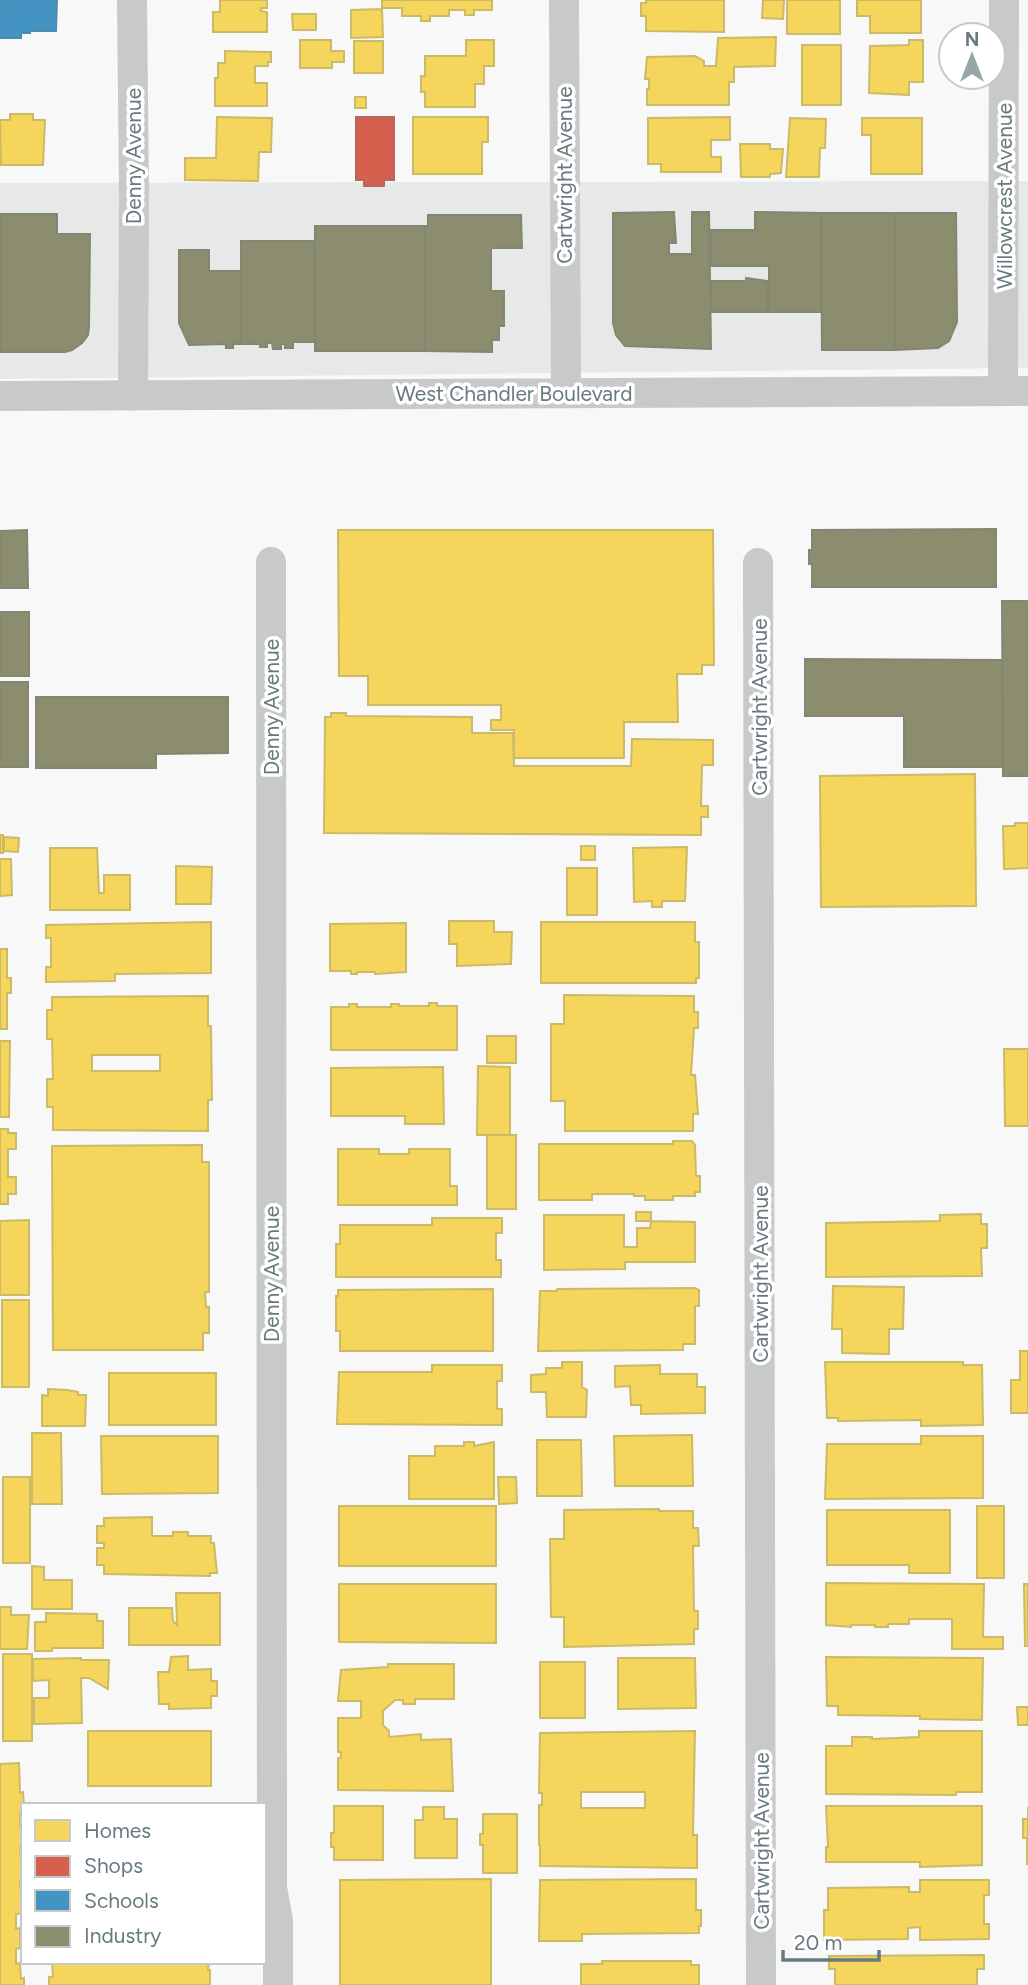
<svg xmlns="http://www.w3.org/2000/svg" width="1028" height="1985" font-family="Figtree,sans-serif">
<style>
.built{fill:#e7e8e8}
.homes{fill:#f6d55c;stroke:#cbba66;stroke-width:2;fill-rule:evenodd}
.shops{fill:#d6604d;stroke:#b4685c;stroke-width:2}
.schools{fill:#4393c3;stroke:#4e8caf;stroke-width:2}
.industry{fill:#8c8c6e;stroke:#818773;stroke-width:2}
.lines{fill:none;stroke-linecap:round;stroke-linejoin:round}
.street{stroke:#c8c9c9;stroke-width:30}
.labels{text-anchor:middle;dominant-baseline:central;stroke-width:7;stroke-linejoin:round;paint-order:stroke}
.street-label{font-size:21px;fill:#667a7f;stroke:#fff}
</style>
<rect width="100%" height="100%" fill="#f8f8f8"/>
<path class="built" d="M 1028,181 L 1028,368 L 0,379 L 0,183 Z"/>
<path class="homes" d="M 220,0 L 267,0 L 267,8 L 261,8 L 261,11 L 267,12 L 267,32 L 213,32 L 213,12 L 220,12 Z
M 382,0 L 492,0 L 492,10 L 474,10 L 474,15 L 465,15 L 465,10 L 449,10 L 449,16 L 430,16 L 430,21 L 421,21 L 421,16 L 402,16 L 402,8 L 382,8 Z
M 646,0 L 724,0 L 724,32 L 646,31 L 646,16 L 641,16 L 641,3 L 646,3 Z
M 763,0 L 784,0 L 783,19 L 762,18 Z
M 787,0 L 840,0 L 840,34 L 787,34 Z
M 857,0 L 921,0 L 921,33 L 870,33 L 870,16 L 857,16 Z
M 382,9 L 383,37 L 351,38 L 351,10 Z
M 292,14 L 316,14 L 316,30 L 293,30 Z
M 776,37 L 775,66 L 734,67 L 734,82 L 729,82 L 729,105 L 647,105 L 647,89 L 649,89 L 649,79 L 645,79 L 647,57 L 695,56 L 704,61 L 704,66 L 716,66 L 718,38 Z
M 300,40 L 331,40 L 331,51 L 344,51 L 344,62 L 332,62 L 332,68 L 300,68 Z
M 466,40 L 494,40 L 494,66 L 484,66 L 484,84 L 475,84 L 475,107 L 425,107 L 425,92 L 421,92 L 421,76 L 425,76 L 425,56 L 466,56 Z
M 909,40 L 923,40 L 923,82 L 909,82 L 909,95 L 869,93 L 870,46 L 909,45 Z
M 354,41 L 383,41 L 383,73 L 354,73 Z
M 802,45 L 841,45 L 841,105 L 802,105 Z
M 225,51 L 271,52 L 271,62 L 268,62 L 268,66 L 255,66 L 255,83 L 267,83 L 267,106 L 215,106 L 215,78 L 218,78 L 218,63 L 225,63 Z
M 355,97 L 366,97 L 366,108 L 355,108 Z
M 10,114 L 33,114 L 33,120 L 45,120 L 43,165 L 1,165 L 0,120 L 10,120 Z
M 217,117 L 272,118 L 271,152 L 259,152 L 258,181 L 185,180 L 185,158 L 216,158 Z
M 413,117 L 488,117 L 488,142 L 482,142 L 482,174 L 413,174 Z
M 730,117 L 730,140 L 711,140 L 711,157 L 721,157 L 721,172 L 661,172 L 661,164 L 648,164 L 648,118 Z
M 790,118 L 826,119 L 825,148 L 820,148 L 819,177 L 786,177 Z
M 862,118 L 922,118 L 922,174 L 871,174 L 871,135 L 862,135 Z
M 740,144 L 770,144 L 770,149 L 783,149 L 781,173 L 770,174 L 770,177 L 741,177 Z
M 338,530 L 713,530 L 714,665 L 702,665 L 702,674 L 677,674 L 678,722 L 624,722 L 624,758 L 514,758 L 514,730 L 491,730 L 491,720 L 501,720 L 501,705 L 368,705 L 368,676 L 339,676 Z
M 331,713 L 346,713 L 346,716 L 472,717 L 472,733 L 513,733 L 514,766 L 631,766 L 632,739 L 713,740 L 713,765 L 702,765 L 701,806 L 708,806 L 708,817 L 701,817 L 701,835 L 324,833 L 325,717 L 331,717 Z
M 975,774 L 976,906 L 821,907 L 820,776 Z
M 1015,823 L 1028,823 L 1028,868 L 1004,869 L 1003,826 L 1015,826 Z
M 0,835 L 3,835 L 3,853 L 0,853 Z
M 4,837 L 19,838 L 18,852 L 4,851 Z
M 581,846 L 595,846 L 595,860 L 581,860 Z
M 687,847 L 685,901 L 662,901 L 662,907 L 652,907 L 652,901 L 634,902 L 633,848 Z
M 50,848 L 97,848 L 99,893 L 104,893 L 104,875 L 130,875 L 130,910 L 50,910 Z
M 0,859 L 11,859 L 12,895 L 0,896 Z
M 176,866 L 212,867 L 211,904 L 176,904 Z
M 567,868 L 597,868 L 597,915 L 567,915 Z
M 449,921 L 494,921 L 494,932 L 512,932 L 511,964 L 457,966 L 457,944 L 449,944 Z
M 211,922 L 211,973 L 115,974 L 115,981 L 46,982 L 46,967 L 51,967 L 51,938 L 46,938 L 46,925 Z
M 541,922 L 695,922 L 695,942 L 699,942 L 699,978 L 696,978 L 696,983 L 541,983 Z
M 406,923 L 406,972 L 375,974 L 375,972 L 357,972 L 357,974 L 351,974 L 351,971 L 330,971 L 330,924 Z
M 0,949 L 7,949 L 7,978 L 11,978 L 11,993 L 7,993 L 7,1029 L 0,1029 Z
M 564,995 L 694,996 L 694,1012 L 698,1012 L 698,1028 L 694,1028 L 691,1075 L 695,1075 L 698,1114 L 693,1114 L 693,1131 L 565,1131 L 565,1101 L 551,1101 L 551,1024 L 564,1024 Z
M 208,996 L 208,1026 L 211,1026 L 212,1100 L 208,1100 L 208,1131 L 53,1130 L 53,1107 L 47,1107 L 47,1079 L 53,1079 L 52,1039 L 47,1039 L 47,1010 L 52,1010 L 52,997 ZM 92,1055 L 160,1055 L 160,1071 L 92,1071 Z
M 429,1003 L 437,1003 L 437,1006 L 457,1006 L 457,1050 L 331,1050 L 331,1007 L 349,1007 L 349,1004 L 357,1004 L 357,1007 L 391,1007 L 391,1004 L 399,1004 L 399,1006 L 429,1006 Z
M 487,1036 L 516,1036 L 516,1063 L 487,1063 Z
M 0,1041 L 10,1041 L 9,1117 L 0,1117 Z
M 1004,1049 L 1028,1049 L 1028,1126 L 1005,1126 Z
M 478,1066 L 510,1067 L 510,1135 L 477,1135 Z
M 443,1067 L 444,1124 L 405,1124 L 405,1116 L 331,1116 L 331,1068 Z
M 0,1129 L 8,1129 L 8,1133 L 16,1133 L 16,1149 L 8,1149 L 8,1177 L 16,1177 L 16,1194 L 8,1194 L 8,1204 L 0,1204 Z
M 487,1135 L 516,1135 L 516,1209 L 487,1209 Z
M 673,1141 L 692,1141 L 695,1145 L 696,1176 L 700,1176 L 700,1192 L 695,1192 L 695,1196 L 673,1196 L 673,1200 L 645,1200 L 645,1196 L 634,1196 L 634,1194 L 592,1194 L 592,1200 L 539,1200 L 539,1144 L 673,1144 Z
M 202,1145 L 202,1162 L 209,1162 L 209,1292 L 205,1292 L 206,1307 L 209,1307 L 209,1333 L 203,1333 L 203,1350 L 53,1350 L 52,1146 Z
M 338,1149 L 379,1149 L 379,1154 L 409,1154 L 409,1149 L 450,1149 L 450,1186 L 457,1186 L 457,1205 L 338,1205 Z
M 636,1212 L 651,1212 L 651,1221 L 636,1221 Z
M 981,1214 L 981,1224 L 987,1224 L 987,1248 L 981,1248 L 982,1276 L 826,1277 L 826,1223 L 940,1221 L 940,1215 Z
M 544,1215 L 624,1215 L 624,1247 L 637,1247 L 637,1228 L 650,1228 L 651,1221 L 695,1222 L 695,1262 L 625,1262 L 625,1269 L 544,1270 Z
M 432,1218 L 502,1218 L 502,1233 L 496,1233 L 496,1260 L 501,1260 L 501,1277 L 336,1277 L 336,1244 L 340,1244 L 340,1225 L 432,1225 Z
M 29,1220 L 29,1295 L 0,1295 L 0,1221 Z
M 833,1286 L 904,1287 L 903,1329 L 889,1329 L 889,1354 L 842,1353 L 842,1329 L 832,1329 Z
M 695,1288 L 699,1290 L 699,1306 L 695,1306 L 695,1344 L 683,1344 L 683,1350 L 538,1351 L 540,1291 L 557,1291 L 557,1289 Z
M 493,1289 L 493,1351 L 340,1351 L 340,1331 L 336,1331 L 336,1296 L 338,1296 L 338,1290 Z
M 2,1300 L 29,1300 L 29,1387 L 2,1387 Z
M 1020,1351 L 1028,1351 L 1028,1413 L 1011,1413 L 1011,1380 L 1020,1380 Z
M 562,1362 L 582,1362 L 582,1387 L 587,1390 L 586,1417 L 547,1417 L 546,1392 L 531,1392 L 531,1375 L 546,1374 L 546,1368 L 562,1368 Z
M 825,1362 L 963,1362 L 963,1365 L 982,1365 L 983,1425 L 921,1426 L 921,1420 L 838,1421 L 838,1418 L 827,1418 Z
M 432,1365 L 502,1365 L 502,1381 L 497,1381 L 497,1409 L 502,1409 L 502,1425 L 337,1424 L 339,1372 L 432,1372 Z
M 660,1365 L 660,1374 L 697,1374 L 697,1387 L 705,1387 L 705,1413 L 641,1414 L 641,1405 L 631,1405 L 630,1386 L 615,1387 L 615,1366 Z
M 109,1373 L 216,1373 L 216,1425 L 109,1425 Z
M 48,1389 L 68,1390 L 78,1392 L 78,1395 L 86,1395 L 85,1426 L 42,1426 L 42,1395 L 48,1396 Z
M 32,1433 L 61,1433 L 62,1504 L 32,1504 Z
M 692,1435 L 693,1486 L 615,1486 L 614,1436 Z
M 101,1436 L 218,1436 L 218,1493 L 102,1494 Z
M 921,1436 L 983,1436 L 983,1498 L 825,1499 L 827,1444 L 921,1444 Z
M 537,1440 L 581,1440 L 582,1496 L 537,1496 Z
M 464,1442 L 474,1442 L 474,1446 L 494,1442 L 494,1499 L 409,1499 L 409,1456 L 435,1456 L 435,1446 L 464,1446 Z
M 3,1477 L 30,1477 L 30,1563 L 3,1563 Z
M 498,1477 L 516,1477 L 517,1503 L 499,1504 Z
M 339,1506 L 496,1506 L 496,1566 L 339,1566 Z
M 977,1506 L 1004,1506 L 1004,1578 L 977,1578 Z
M 659,1509 L 659,1511 L 693,1511 L 693,1528 L 698,1528 L 699,1546 L 693,1546 L 694,1611 L 698,1611 L 698,1629 L 694,1629 L 694,1644 L 564,1647 L 564,1617 L 551,1617 L 550,1539 L 564,1539 L 564,1510 Z
M 827,1510 L 950,1510 L 950,1573 L 909,1573 L 909,1565 L 827,1565 Z
M 152,1517 L 152,1536 L 173,1536 L 173,1532 L 188,1532 L 188,1536 L 211,1536 L 211,1543 L 214,1543 L 217,1573 L 210,1573 L 210,1576 L 104,1574 L 104,1565 L 97,1565 L 97,1548 L 104,1548 L 104,1543 L 97,1543 L 97,1526 L 104,1526 L 104,1518 Z
M 32,1566 L 44,1567 L 44,1580 L 72,1580 L 72,1609 L 32,1609 Z
M 826,1583 L 984,1584 L 983,1637 L 1003,1637 L 1003,1649 L 952,1649 L 952,1619 L 909,1619 L 909,1624 L 888,1624 L 888,1627 L 875,1627 L 875,1625 L 851,1625 L 851,1627 L 826,1625 Z
M 339,1584 L 496,1584 L 496,1643 L 339,1642 Z
M 1024,1584 L 1028,1584 L 1028,1646 L 1025,1646 Z
M 176,1593 L 220,1593 L 220,1645 L 129,1645 L 129,1608 L 172,1608 L 173,1621 L 177,1625 Z
M 0,1607 L 11,1607 L 11,1615 L 29,1615 L 27,1649 L 0,1649 Z
M 46,1613 L 97,1614 L 97,1621 L 103,1621 L 103,1648 L 52,1648 L 52,1651 L 35,1651 L 35,1622 L 46,1622 Z
M 3,1654 L 32,1654 L 32,1741 L 3,1741 Z
M 188,1656 L 188,1670 L 211,1669 L 211,1681 L 217,1681 L 217,1696 L 211,1696 L 211,1708 L 169,1709 L 169,1704 L 159,1704 L 158,1672 L 169,1672 L 171,1657 Z
M 826,1657 L 983,1658 L 982,1720 L 920,1719 L 920,1716 L 838,1715 L 838,1706 L 827,1706 Z
M 81,1658 L 81,1660 L 109,1660 L 108,1689 L 89,1678 L 81,1678 L 82,1723 L 34,1724 L 34,1698 L 49,1698 L 49,1680 L 33,1681 L 33,1659 Z
M 618,1658 L 695,1658 L 696,1708 L 618,1709 Z
M 540,1662 L 585,1662 L 585,1718 L 540,1718 Z
M 388,1664 L 454,1664 L 454,1699 L 415,1699 L 415,1704 L 403,1704 L 403,1700 L 395,1700 L 383,1711 L 383,1725 L 389,1731 L 389,1737 L 421,1734 L 421,1740 L 451,1739 L 453,1791 L 338,1790 L 338,1758 L 341,1758 L 341,1752 L 338,1752 L 338,1718 L 361,1718 L 361,1701 L 338,1701 L 341,1670 L 388,1667 Z
M 1017,1707 L 1028,1707 L 1028,1725 L 1018,1725 Z
M 88,1731 L 211,1731 L 211,1786 L 88,1786 Z
M 695,1731 L 693,1835 L 697,1835 L 697,1868 L 540,1866 L 540,1845 L 539,1845 L 539,1805 L 542,1805 L 542,1793 L 539,1793 L 540,1733 ZM 581,1792 L 645,1792 L 645,1808 L 581,1808 Z
M 919,1731 L 982,1731 L 982,1792 L 956,1792 L 956,1795 L 826,1794 L 826,1746 L 852,1746 L 852,1737 L 872,1737 L 872,1739 L 919,1737 Z
M 19,1763 L 20,1793 L 23,1792 L 24,1805 L 23,1813 L 20,1813 L 20,1827 L 23,1827 L 23,1847 L 20,1847 L 23,1881 L 20,1881 L 23,1913 L 16,1914 L 16,1929 L 20,1928 L 20,1948 L 16,1949 L 16,1964 L 20,1963 L 21,1979 L 24,1978 L 24,1985 L 0,1985 L 0,1764 Z
M 334,1806 L 383,1806 L 383,1860 L 334,1860 L 334,1847 L 331,1847 L 331,1833 L 334,1833 Z
M 826,1806 L 982,1806 L 982,1865 L 920,1867 L 920,1862 L 826,1862 L 826,1847 L 828,1847 Z
M 423,1807 L 444,1807 L 444,1819 L 457,1819 L 457,1858 L 415,1858 L 415,1820 L 423,1820 Z
M 1028,1807 L 1028,1864 L 1027,1864 L 1027,1838 L 1023,1838 L 1023,1819 L 1028,1819 Z
M 483,1814 L 517,1814 L 517,1873 L 483,1873 L 483,1845 L 480,1845 L 480,1834 L 483,1834 Z
M 491,1879 L 491,1985 L 340,1985 L 340,1880 Z
M 696,1879 L 696,1910 L 701,1910 L 701,1926 L 699,1926 L 699,1933 L 582,1934 L 582,1941 L 539,1941 L 540,1880 Z
M 920,1880 L 989,1880 L 989,1895 L 984,1895 L 984,1924 L 989,1924 L 989,1939 L 920,1940 L 920,1927 L 908,1928 L 908,1939 L 824,1940 L 824,1910 L 828,1910 L 828,1888 L 909,1887 L 909,1892 L 920,1892 Z
M 984,1955 L 984,1969 L 977,1969 L 977,1985 L 835,1985 L 835,1969 L 829,1969 L 829,1956 Z
M 602,1961 L 691,1961 L 691,1965 L 699,1965 L 699,1985 L 581,1985 L 581,1964 L 602,1964 Z
M 52,1962 L 209,1962 L 208,1970 L 210,1970 L 210,1985 L 49,1985 L 49,1977 L 53,1977 Z"/>
<path class="shops" d="M 356,117 L 394,117 L 394,180 L 384,180 L 384,186 L 364,186 L 364,180 L 356,180 Z"/>
<path class="schools" d="M 0,0 L 57,0 L 56,31 L 30,31 L 30,33 L 21,33 L 21,38 L 0,38 Z"/>
<path class="industry" d="M 674,212 L 676,243 L 669,243 L 669,254 L 692,254 L 692,212 L 709,212 L 711,349 L 625,346 L 616,335 L 613,323 L 613,213 Z
M 755,212 L 821,213 L 821,312 L 769,312 L 769,266 L 711,266 L 711,230 L 755,230 Z
M 821,213 L 895,213 L 895,350 L 822,350 Z
M 895,213 L 956,213 L 957,322 L 949,341 L 938,348 L 895,350 Z
M 0,214 L 57,214 L 57,234 L 90,234 L 89,327 L 88,335 L 82,343 L 72,350 L 65,352 L 0,352 Z
M 428,215 L 521,215 L 522,248 L 491,248 L 491,291 L 504,291 L 504,326 L 499,326 L 499,340 L 492,340 L 492,352 L 425,351 L 425,226 L 428,226 Z
M 315,226 L 425,226 L 425,351 L 315,351 Z
M 241,241 L 314,241 L 315,342 L 293,342 L 293,348 L 285,348 L 285,344 L 281,344 L 281,349 L 273,349 L 272,343 L 267,343 L 267,347 L 260,347 L 260,344 L 241,344 Z
M 179,250 L 209,250 L 209,271 L 241,271 L 241,344 L 233,344 L 233,348 L 226,348 L 226,344 L 189,345 L 179,323 Z
M 746,278 L 768,281 L 768,312 L 711,312 L 711,281 L 746,281 Z
M 996,529 L 996,587 L 812,587 L 812,564 L 809,564 L 809,550 L 812,550 L 812,530 Z
M 27,530 L 28,588 L 0,588 L 0,531 Z
M 1002,601 L 1028,601 L 1028,776 L 1003,776 Z
M 0,612 L 29,612 L 29,676 L 0,676 Z
M 805,659 L 1002,660 L 1003,767 L 904,767 L 904,716 L 805,716 Z
M 0,682 L 28,682 L 28,767 L 0,767 Z
M 36,697 L 228,697 L 228,753 L 156,754 L 156,768 L 36,768 Z"/>
<g class="lines">
<path class="street" d="M 132,0 L 134,196 L 133,396
M 564,0 L 566,392
M 1003,391 L 1004,0
M 0,396 L 1028,391
M 271,562 L 272,1887 L 278,1921 L 278,1985
M 758,563 L 761,1985"/>
</g>
<g class="labels">
<g class="street-label">
<text transform="translate(133 156) rotate(-90)">Denny Avenue</text>
<text transform="translate(564 175) rotate(-90)">Cartwright Avenue</text>
<text transform="translate(1004 196) rotate(-90)">Willowcrest Avenue</text>
<text x="514" y="393">West Chandler Boulevard</text>
<text transform="translate(271 707) rotate(-90)">Denny Avenue</text>
<text transform="translate(759 707) rotate(-90)">Cartwright Avenue</text>
<text transform="translate(271 1274) rotate(-90)">Denny Avenue</text>
<text transform="translate(760 1274) rotate(-90)">Cartwright Avenue</text>
<text transform="translate(761 1841) rotate(-90)">Cartwright Avenue</text>
</g>
</g>
<rect x="21" y="1803" width="245" height="161" fill="#ffffff" stroke="#c2cacc" stroke-width="2"/>
<rect x="35" y="1820" width="35" height="21" fill="#f6d55c" stroke="#c2cacc" stroke-width="2"/>
<text x="84" y="1838" font-size="21" fill="#667a7f">Homes</text>
<rect x="35" y="1856" width="35" height="21" fill="#d6604d" stroke="#c2cacc" stroke-width="2"/>
<text x="84" y="1873" font-size="21" fill="#667a7f">Shops</text>
<rect x="35" y="1890" width="35" height="21" fill="#4393c3" stroke="#c2cacc" stroke-width="2"/>
<text x="84" y="1908" font-size="21" fill="#667a7f">Schools</text>
<rect x="35" y="1926" width="35" height="21" fill="#8c8c6e" stroke="#c2cacc" stroke-width="2"/>
<text x="84" y="1943" font-size="21" fill="#667a7f">Industry</text>
<g transform="translate(972 56)"><circle r="33" fill="#ffffff" stroke="#c2cacc" stroke-width="2"/>
<path d="M0-5L12 26L0 18L-12 26Z" fill="#99a6a9"/>
<text y="-10" font-size="19" font-weight="bold" text-anchor="middle" fill="#667a7f">N</text>
</g>
<path d="M783 1950v10h96v-10" fill="none" stroke="#667a7f" stroke-width="3.5"/>
<text x="794" y="1950" font-size="21" fill="#667a7f" stroke="#ffffff" stroke-width="5" paint-order="stroke">20 m</text>
</svg>
